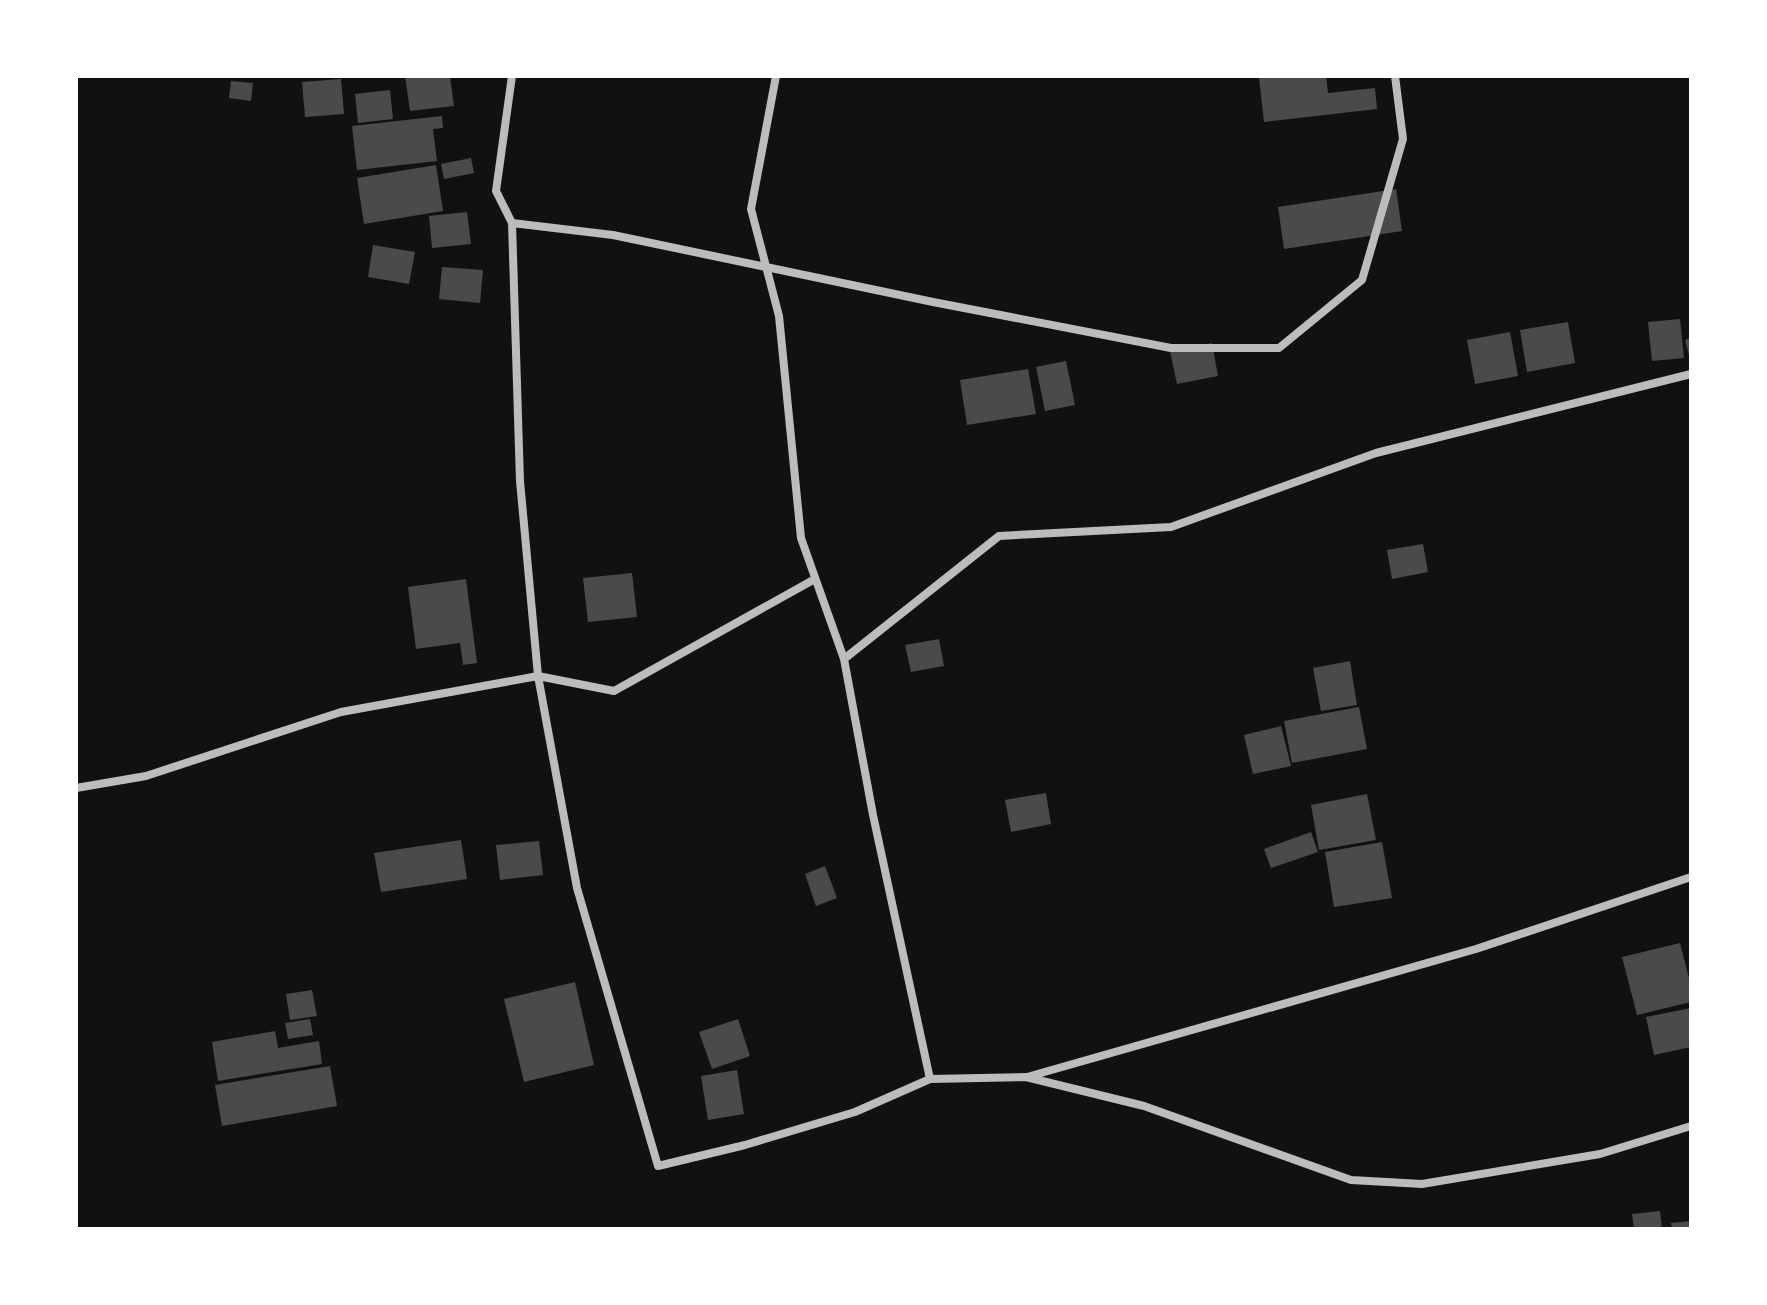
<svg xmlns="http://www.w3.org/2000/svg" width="1767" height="1305" font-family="'Public Sans',sans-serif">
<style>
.building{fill:#4a4a4a}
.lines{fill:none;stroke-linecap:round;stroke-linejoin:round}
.minor{stroke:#bcbcbc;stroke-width:8}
</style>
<rect width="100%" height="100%" fill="#111"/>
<path class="building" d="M 405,76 L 450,76 L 454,106 L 410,111 Z
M 1277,76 L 1326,76 L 1328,93 L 1375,88 L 1377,109 L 1264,122 L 1259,78 Z
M 341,79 L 344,114 L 305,117 L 302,82 Z
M 231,81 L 253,83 L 251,101 L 229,98 Z
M 390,90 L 393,119 L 358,123 L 355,94 Z
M 442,116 L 443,128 L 433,129 L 437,161 L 357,170 L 352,126 Z
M 471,158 L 474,173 L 444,179 L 441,164 Z
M 436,165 L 443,211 L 364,224 L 357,178 Z
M 1396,189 L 1402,231 L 1284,249 L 1278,207 Z
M 467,212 L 471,244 L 432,248 L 429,216 Z
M 373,245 L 415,252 L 409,284 L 368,277 Z
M 442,267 L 483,270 L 480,303 L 439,299 Z
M 1680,319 L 1684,358 L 1652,361 L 1648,322 Z
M 1568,322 L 1575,363 L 1527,372 L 1520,330 Z
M 1510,332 L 1518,376 L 1475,384 L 1467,340 Z
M 1691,338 L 1691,359 L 1690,359 L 1685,340 Z
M 1212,343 L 1218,376 L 1177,384 L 1170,351 Z
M 1066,361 L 1075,405 L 1045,411 L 1036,367 Z
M 1028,369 L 1036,414 L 967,425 L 960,380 Z
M 1423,544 L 1428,572 L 1392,579 L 1387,550 Z
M 632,573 L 637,617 L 588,622 L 583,578 Z
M 466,579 L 477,663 L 463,665 L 460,643 L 416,649 L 408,587 Z
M 939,639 L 944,666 L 911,672 L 905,645 Z
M 1350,661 L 1357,705 L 1321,711 L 1313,668 Z
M 1359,707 L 1367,749 L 1292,763 L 1284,721 Z
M 1281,726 L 1291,766 L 1253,774 L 1244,735 Z
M 1046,793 L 1051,824 L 1011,832 L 1005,800 Z
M 1367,794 L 1376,840 L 1319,850 L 1311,805 Z
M 1311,832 L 1318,852 L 1271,868 L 1264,849 Z
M 461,840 L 467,879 L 381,892 L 374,853 Z
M 539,841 L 543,875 L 500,880 L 496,845 Z
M 1382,842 L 1392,898 L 1334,907 L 1325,852 Z
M 825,866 L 837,898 L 816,906 L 805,874 Z
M 1680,943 L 1691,986 L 1691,1002 L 1637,1015 L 1622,957 Z
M 575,982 L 594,1065 L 524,1082 L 504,999 Z
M 312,990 L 317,1016 L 290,1020 L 286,994 Z
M 1691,1008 L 1691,1047 L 1654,1055 L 1646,1017 Z
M 310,1019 L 313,1035 L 288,1039 L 285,1023 Z
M 738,1019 L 750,1056 L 712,1069 L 699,1032 Z
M 275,1031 L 278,1048 L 319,1041 L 322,1064 L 218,1081 L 212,1042 Z
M 330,1066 L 337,1106 L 222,1126 L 215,1085 Z
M 737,1070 L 744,1114 L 708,1120 L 701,1076 Z
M 1660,1211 L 1662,1229 L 1634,1229 L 1632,1214 Z
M 1691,1221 L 1691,1229 L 1672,1229 L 1671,1223 Z"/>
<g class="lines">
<path class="minor" d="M 512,76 L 496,191 L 512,223 L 613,235 L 933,302 L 1171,348 L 1279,348 L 1362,280 L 1403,139 L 1395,76
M 776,76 L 751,209 L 779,316 L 801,538 L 844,659 L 873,815 L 930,1079
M 512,223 L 520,481 L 538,676 L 577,888 L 658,1166 L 745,1145 L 855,1112 L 930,1079 L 1026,1077 L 1144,1106 L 1351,1180 L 1422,1184 L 1600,1154 L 1691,1126
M 844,659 L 999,536 L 1171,527 L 1376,453 L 1691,374
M 76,788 L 146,776 L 341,712 L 538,676 L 614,691 L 815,579
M 1027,1077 L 1476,949 L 1691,877"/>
</g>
<rect width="1767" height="1305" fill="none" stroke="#ffffff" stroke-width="156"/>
</svg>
